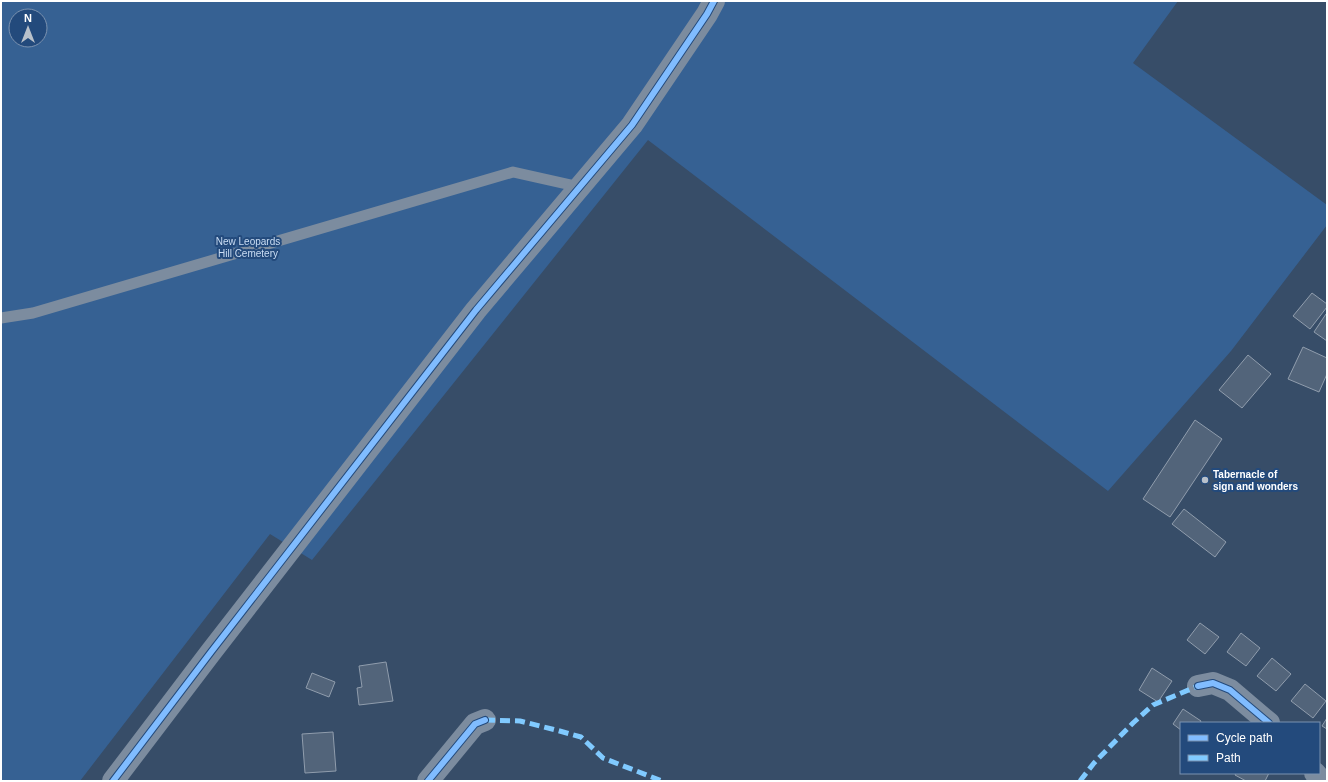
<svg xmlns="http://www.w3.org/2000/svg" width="1328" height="782" font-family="Helvetica,sans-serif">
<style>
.green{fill:#366193;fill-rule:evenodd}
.building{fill:#52647a;stroke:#909dad}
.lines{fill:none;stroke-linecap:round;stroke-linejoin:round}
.lane{stroke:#7c8c9f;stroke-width:11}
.street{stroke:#7c8c9f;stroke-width:22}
.quiet{stroke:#80caff;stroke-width:5;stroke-dasharray:10 5;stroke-linecap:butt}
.cycleway-casing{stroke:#234a7c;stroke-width:8}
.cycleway{stroke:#80bcff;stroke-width:6}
.poi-dot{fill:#b9c1ca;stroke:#234a7c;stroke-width:1.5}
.labels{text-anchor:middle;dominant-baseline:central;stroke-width:4;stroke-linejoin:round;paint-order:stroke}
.park-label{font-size:10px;fill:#caddf4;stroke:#234a7c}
.poi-label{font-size:10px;font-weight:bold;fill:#fff;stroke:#234a7c;text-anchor:start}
</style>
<rect width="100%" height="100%" fill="#374d68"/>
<path class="green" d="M 1,1 L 1178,1 L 1133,63 L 1327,205 L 1327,225 L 1231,351 L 1108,491 L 648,140 L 312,560 L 270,534 L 80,781 L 1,781 ZM 16,16 L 40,16 L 40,40 L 16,40 Z"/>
<path class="building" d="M 1312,293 L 1327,304 L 1327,307 L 1310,329 L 1293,316 Z
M 1326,314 L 1327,315 L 1327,341 L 1314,332 Z
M 1303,347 L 1327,358 L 1327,374 L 1319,392 L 1288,379 Z
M 1248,355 L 1271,374 L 1242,408 L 1219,390 Z
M 1195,420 L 1222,439 L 1170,517 L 1143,499 Z
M 1184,509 L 1226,542 L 1215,557 L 1172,524 Z
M 1200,623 L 1219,637 L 1205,654 L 1187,640 Z
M 1241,633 L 1260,648 L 1246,666 L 1227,652 Z
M 1272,658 L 1291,674 L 1276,691 L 1257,676 Z
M 386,662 L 393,701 L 359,705 L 357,688 L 362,687 L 359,666 Z
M 1152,668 L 1172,681 L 1158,702 L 1139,690 Z
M 312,673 L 335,682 L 329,697 L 306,688 Z
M 1305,684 L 1326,701 L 1313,718 L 1291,701 Z
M 1183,709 L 1201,721 L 1200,723 L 1181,723 L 1181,730 L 1173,724 Z
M 1327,718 L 1327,729 L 1322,726 Z
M 333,732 L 336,771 L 305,773 L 302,734 Z
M 1236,773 L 1269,773 L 1265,781 L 1246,781 L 1235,775 Z"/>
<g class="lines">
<path class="lane" d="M 1,318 L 33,313 L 513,172 L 580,187"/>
<path class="street" d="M 1198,686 L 1213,683 L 1230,690 L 1269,723
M 1315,773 L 1322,781
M 113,781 L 211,652 L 476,310 L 632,125 L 707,14 L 714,1
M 428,781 L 475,724 L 485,720"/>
<path class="quiet" d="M 485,720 L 520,721 L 556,730 L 581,737 L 603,758 L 662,781
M 1080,781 L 1094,763 L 1133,723 L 1153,705 L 1198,686"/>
<g class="cycleway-casing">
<path id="cycleway" d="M 1198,686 L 1213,683 L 1230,690 L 1269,723
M 113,781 L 211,652 L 476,310 L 632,125 L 707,14 L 714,1
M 428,781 L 475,724 L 485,720"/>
</g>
<use href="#cycleway" class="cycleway"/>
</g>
<circle class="poi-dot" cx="1205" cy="480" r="4"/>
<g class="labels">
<g class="park-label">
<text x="248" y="241">New Leopards<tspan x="248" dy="12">Hill Cemetery</tspan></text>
</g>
<g class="poi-label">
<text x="1213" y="474">Tabernacle of<tspan x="1213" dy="12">sign and wonders</tspan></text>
</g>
</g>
<rect width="1328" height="782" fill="none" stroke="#ffffff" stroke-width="4"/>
<rect x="1180" y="722" width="140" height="52" fill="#234a7c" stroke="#7b92b0"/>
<rect x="1188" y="735" width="20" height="6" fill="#80bcff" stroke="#7b92b0"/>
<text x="1216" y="742" font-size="12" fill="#ffffff">Cycle path</text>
<rect x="1188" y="755" width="20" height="6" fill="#80caff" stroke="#7b92b0"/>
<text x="1216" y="762" font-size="12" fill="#ffffff">Path</text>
<g transform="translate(28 28)"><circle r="19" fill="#234a7c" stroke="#7b92b0"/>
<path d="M0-3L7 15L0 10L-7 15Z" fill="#b9c1ca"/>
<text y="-6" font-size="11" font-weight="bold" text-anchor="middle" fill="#ffffff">N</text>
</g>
</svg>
